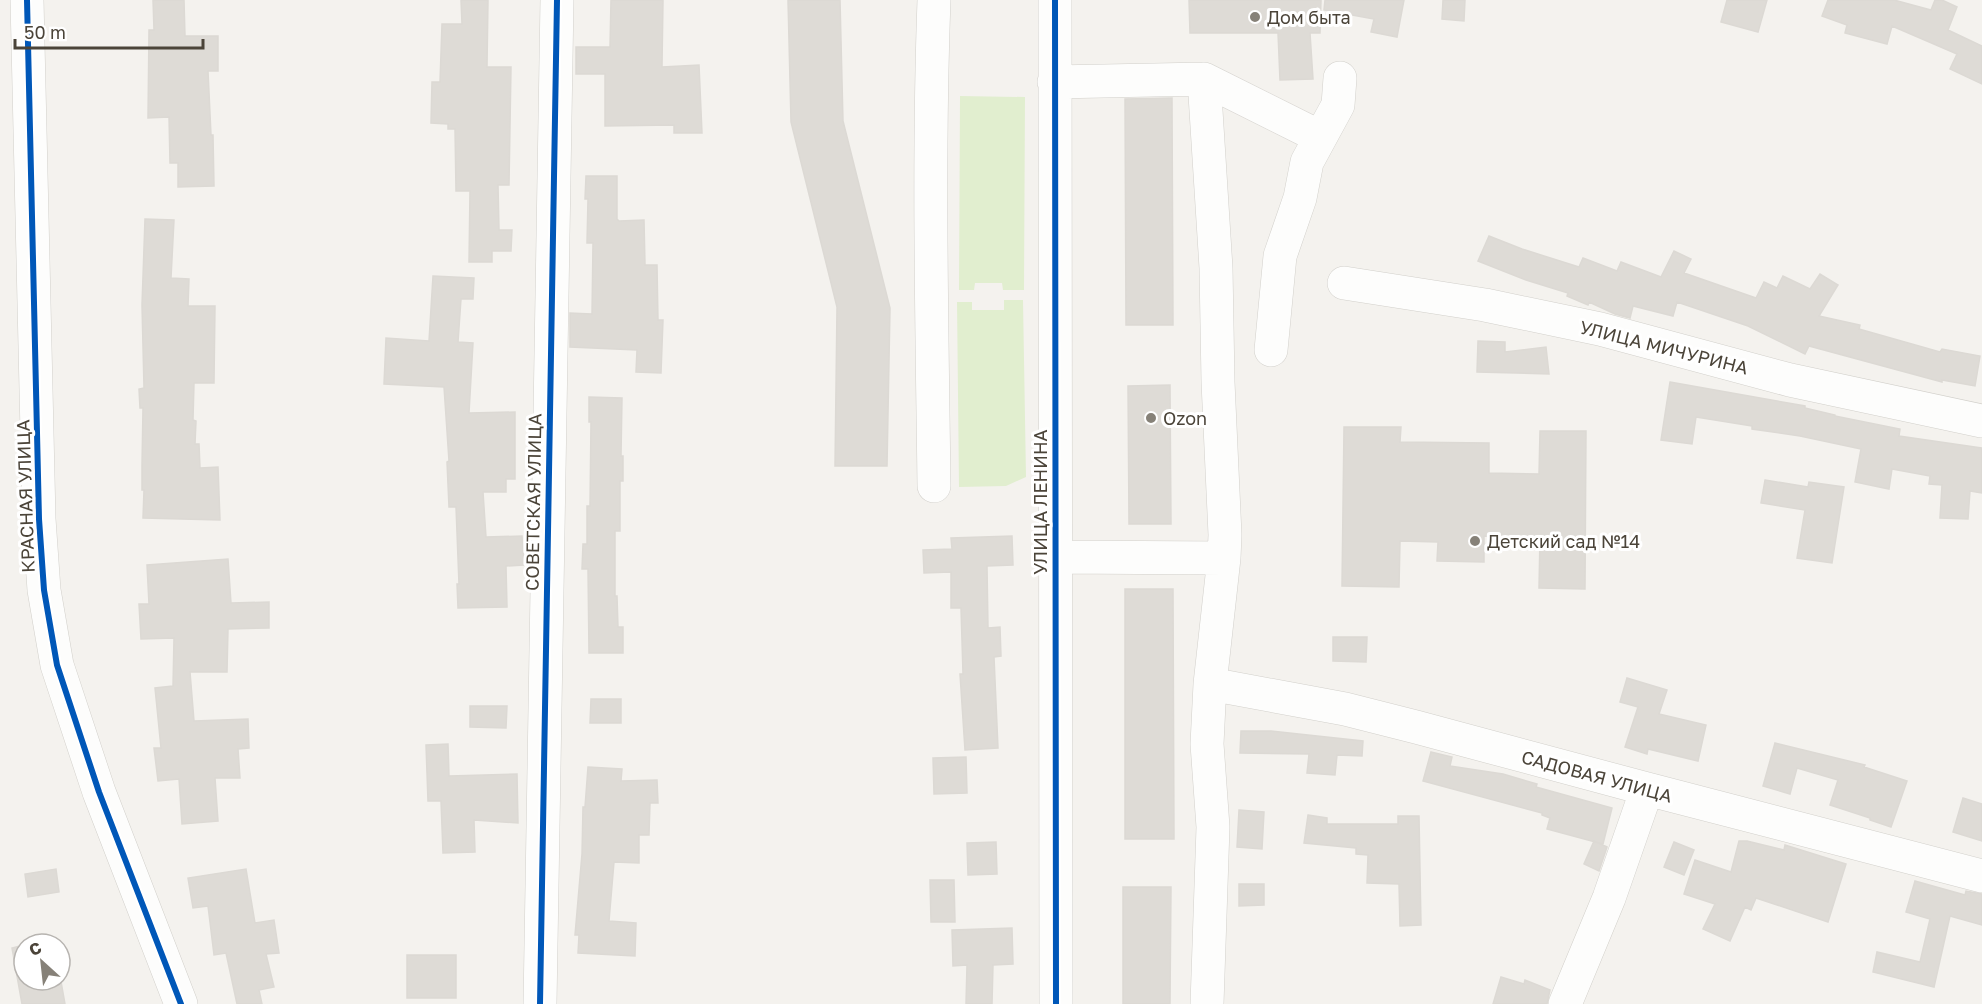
<svg xmlns="http://www.w3.org/2000/svg" width="1982" height="1004" font-family="'Golos Text',sans-serif">
<style>
.green{fill:#e1eecf}
.building{fill:#dedbd6;stroke:#dcd9d4;stroke-width:1.5}
.lines{fill:none;stroke-linecap:round;stroke-linejoin:round}
.minor-casing{stroke:#d2d0cb;stroke-width:34}
.minor{stroke:#fdfdfc;stroke-width:33}
.cycleway-casing{stroke:#fff;stroke-width:10}
.cycleway{stroke:#0057b8;stroke-width:6}
.poi-dot{fill:#868178;stroke:#fff;stroke-width:2}
.labels{text-anchor:middle;dominant-baseline:central;stroke-width:6;stroke-linejoin:round;paint-order:stroke}
.poi-label{font-size:18px;fill:#4b4439;stroke:#fff;text-anchor:start}
.street-label{font-size:18px;fill:#4b4439;stroke:#fff}
</style>
<rect width="100%" height="100%" fill="#f4f2ee"/>
<path class="green" d="M 960,96 L 1025,97 L 1024,290 L 1003,290 L 1002,283 L 975,283 L 974,290 L 959,290 Z
M 1004,300 L 1023,300 L 1026,477 L 1006,486 L 959,487 L 957,302 L 972,302 L 972,310 L 1004,310 Z"/>
<path class="building" d="M 153,0 L 184,0 L 185,36 L 218,36 L 218,71 L 208,71 L 211,135 L 213,135 L 214,186 L 178,187 L 178,163 L 170,163 L 169,117 L 148,118 L 149,30 L 154,30 Z
M 461,0 L 488,0 L 487,67 L 511,67 L 509,185 L 498,185 L 499,230 L 512,230 L 511,251 L 492,251 L 492,262 L 469,262 L 470,191 L 456,191 L 455,129 L 448,129 L 448,124 L 431,123 L 432,82 L 440,82 L 442,24 L 462,24 Z
M 611,0 L 663,0 L 662,67 L 699,65 L 702,133 L 674,133 L 674,125 L 605,126 L 605,74 L 576,74 L 576,47 L 610,47 Z
M 788,0 L 840,0 L 843,121 L 890,308 L 887,466 L 835,466 L 837,307 L 791,122 Z
M 1189,0 L 1321,0 L 1320,33 L 1310,33 L 1313,79 L 1280,80 L 1278,33 L 1190,33 Z
M 1325,0 L 1404,0 L 1397,37 L 1371,32 L 1374,19 L 1324,10 Z
M 1443,0 L 1465,0 L 1464,21 L 1442,19 Z
M 1727,0 L 1767,0 L 1758,32 L 1721,22 Z
M 1828,0 L 1894,0 L 1931,10 L 1935,0 L 1942,0 L 1957,7 L 1948,30 L 1982,46 L 1982,84 L 1950,69 L 1957,54 L 1892,26 L 1887,44 L 1845,33 L 1847,25 L 1822,16 Z
M 1172,98 L 1173,325 L 1126,325 L 1125,99 Z
M 586,176 L 617,176 L 617,219 L 619,221 L 644,220 L 645,265 L 657,265 L 658,320 L 663,320 L 661,373 L 636,372 L 637,350 L 570,347 L 570,313 L 592,314 L 593,243 L 587,243 L 588,199 L 585,199 Z
M 145,219 L 174,220 L 171,278 L 189,279 L 188,306 L 215,306 L 214,383 L 194,383 L 193,420 L 196,421 L 195,444 L 199,444 L 200,468 L 218,467 L 220,520 L 143,518 L 144,490 L 142,490 L 142,465 L 143,408 L 140,408 L 139,389 L 144,388 L 142,305 Z
M 1489,236 L 1522,249 L 1579,267 L 1583,258 L 1617,271 L 1621,262 L 1661,277 L 1674,251 L 1691,259 L 1684,273 L 1756,298 L 1764,282 L 1777,288 L 1783,276 L 1810,289 L 1820,274 L 1838,285 L 1819,316 L 1860,325 L 1859,329 L 1940,352 L 1942,349 L 1980,356 L 1975,386 L 1942,380 L 1942,382 L 1809,346 L 1805,354 L 1748,326 L 1677,302 L 1673,316 L 1633,306 L 1630,318 L 1615,314 L 1589,302 L 1588,305 L 1567,296 L 1568,293 L 1526,280 L 1478,261 Z
M 433,276 L 474,278 L 473,299 L 461,299 L 458,342 L 473,343 L 469,413 L 515,412 L 515,479 L 506,479 L 506,492 L 483,492 L 486,537 L 522,536 L 524,565 L 506,566 L 507,607 L 458,608 L 457,584 L 459,584 L 456,507 L 449,507 L 447,462 L 449,461 L 444,387 L 384,384 L 386,338 L 429,341 Z
M 1478,341 L 1505,342 L 1505,352 L 1546,347 L 1549,374 L 1477,372 Z
M 1670,382 L 1805,406 L 1805,408 L 1835,415 L 1835,416 L 1900,429 L 1899,436 L 1982,448 L 1982,493 L 1970,491 L 1968,519 L 1940,518 L 1942,485 L 1929,484 L 1930,476 L 1892,469 L 1889,489 L 1855,482 L 1861,449 L 1800,436 L 1752,429 L 1752,426 L 1696,417 L 1692,444 L 1661,440 Z
M 1170,385 L 1171,524 L 1129,524 L 1128,386 Z
M 589,397 L 622,398 L 621,456 L 623,456 L 623,481 L 620,481 L 620,531 L 615,531 L 615,596 L 617,596 L 618,627 L 623,627 L 623,653 L 589,653 L 588,569 L 582,569 L 583,544 L 587,544 L 587,506 L 590,506 L 591,422 L 589,422 Z
M 1344,427 L 1401,427 L 1400,442 L 1489,443 L 1489,473 L 1539,474 L 1540,431 L 1586,431 L 1585,589 L 1539,588 L 1540,537 L 1484,536 L 1484,562 L 1437,561 L 1438,542 L 1400,541 L 1399,587 L 1342,586 Z
M 1765,480 L 1808,487 L 1809,482 L 1844,487 L 1832,563 L 1797,558 L 1805,510 L 1761,503 Z
M 1012,536 L 1013,565 L 987,566 L 988,628 L 1000,627 L 1001,656 L 994,657 L 998,748 L 965,750 L 960,674 L 963,674 L 961,608 L 951,608 L 951,572 L 924,573 L 923,550 L 952,549 L 951,538 Z
M 228,559 L 231,603 L 269,602 L 269,628 L 228,629 L 227,672 L 190,672 L 194,721 L 248,719 L 249,748 L 238,749 L 240,778 L 215,778 L 218,821 L 182,824 L 179,779 L 158,781 L 154,748 L 161,748 L 155,688 L 173,686 L 174,638 L 141,639 L 139,604 L 149,604 L 147,565 Z
M 1125,589 L 1173,589 L 1174,839 L 1125,839 Z
M 1333,637 L 1367,637 L 1366,662 L 1333,661 Z
M 1627,678 L 1667,690 L 1659,714 L 1706,725 L 1698,761 L 1648,749 L 1647,754 L 1625,747 L 1638,707 L 1620,702 Z
M 591,699 L 621,699 L 621,723 L 590,723 Z
M 470,706 L 507,706 L 506,728 L 470,727 Z
M 1241,731 L 1271,731 L 1363,741 L 1362,756 L 1337,755 L 1335,775 L 1307,773 L 1309,754 L 1240,753 Z
M 1775,743 L 1865,765 L 1864,767 L 1907,781 L 1891,827 L 1870,820 L 1870,818 L 1830,805 L 1838,780 L 1797,768 L 1790,794 L 1763,786 Z
M 448,744 L 449,776 L 517,774 L 518,823 L 474,820 L 475,852 L 443,853 L 441,801 L 428,801 L 426,745 Z
M 1431,752 L 1452,757 L 1450,766 L 1503,774 L 1537,784 L 1536,787 L 1612,808 L 1603,844 L 1547,829 L 1550,818 L 1542,815 L 1542,813 L 1423,781 Z
M 966,757 L 967,793 L 934,794 L 933,758 Z
M 588,767 L 622,769 L 621,781 L 657,780 L 658,803 L 650,803 L 649,835 L 639,835 L 639,863 L 614,862 L 609,921 L 636,923 L 635,956 L 578,953 L 579,935 L 575,935 L 582,854 L 583,807 L 585,807 Z
M 1963,798 L 1982,804 L 1982,841 L 1953,832 Z
M 1239,810 L 1264,812 L 1262,849 L 1237,847 Z
M 1308,815 L 1327,818 L 1327,824 L 1398,824 L 1398,816 L 1419,816 L 1421,925 L 1400,926 L 1399,884 L 1367,883 L 1368,855 L 1356,854 L 1356,848 L 1304,843 Z
M 1594,841 L 1607,847 L 1599,871 L 1584,864 Z
M 1739,841 L 1747,841 L 1784,850 L 1785,845 L 1846,864 L 1828,922 L 1756,898 L 1751,910 L 1745,907 L 1730,941 L 1703,929 L 1715,904 L 1684,894 L 1695,860 L 1731,872 Z
M 996,842 L 997,874 L 968,875 L 967,843 Z
M 1674,842 L 1694,850 L 1684,875 L 1664,867 Z
M 56,869 L 59,892 L 28,897 L 25,874 Z
M 246,869 L 255,923 L 274,920 L 279,953 L 266,954 L 274,987 L 259,990 L 262,1004 L 237,1004 L 226,953 L 214,955 L 208,906 L 193,908 L 188,878 Z
M 930,880 L 954,880 L 955,922 L 931,922 Z
M 1915,881 L 1965,895 L 1966,891 L 1982,894 L 1982,925 L 1950,916 L 1934,987 L 1873,972 L 1877,952 L 1920,962 L 1930,919 L 1906,912 Z
M 1239,884 L 1264,884 L 1264,905 L 1239,906 Z
M 1123,887 L 1171,887 L 1170,1004 L 1123,1004 Z
M 1012,928 L 1013,964 L 993,965 L 992,1004 L 966,1004 L 967,965 L 953,966 L 952,930 Z
M 24,945 L 24,980 L 60,980 L 60,976 L 65,1004 L 22,1004 L 12,948 Z
M 407,955 L 456,955 L 456,998 L 407,998 Z
M 1501,977 L 1524,984 L 1525,980 L 1550,990 L 1547,1004 L 1493,1004 Z"/>
<g class="lines">
<g class="minor-casing">
<path id="minor" d="M 27,0 L 39,519 L 44,590 L 57,665 L 99,792 L 181,1004
M 1055,0 L 1056,1004
M 1204,79 L 1216,268 L 1218,382 L 1225,535 L 1224,558 L 1210,684 L 1207,744 L 1213,827 L 1207,1004
M 1054,82 L 1204,79 L 1320,137
M 1344,283 L 1485,305 L 1600,329 L 1790,380 L 1982,421
M 1271,350 L 1280,256 L 1300,198 L 1307,162 L 1338,105 L 1340,78
M 934,486 C 932,324 928,162 934,0
M 1055,557 L 1224,558
M 1210,684 L 1345,709 L 1416,727 L 1647,789 L 1982,876
M 540,1004 L 557,0
M 1565,1004 L 1609,898 L 1647,789"/>
</g>
<use href="#minor" class="minor"/>
<g class="cycleway-casing">
<path id="cycleway" d="M 27,0 L 39,519 L 44,590 L 57,665 L 99,792 L 181,1004
M 1055,0 L 1056,1004
M 540,1004 L 557,0"/>
</g>
<use href="#cycleway" class="cycleway"/>
</g>
<g class="poi-dot">
<circle cx="1255" cy="17" r="6"/>
<circle cx="1151" cy="418" r="6"/>
<circle cx="1475" cy="541" r="6"/>
</g>
<g class="labels">
<g class="poi-label">
<text x="1267" y="17">Дом быта</text>
<text x="1163" y="418">Ozon</text>
<text x="1487" y="541">Детский сад №14</text>
</g>
<g class="street-label">
<text transform="translate(1664 347) rotate(14)">УЛИЦА МИЧУРИНА</text>
<text transform="translate(25 496) rotate(-92)">КРАСНАЯ УЛИЦА</text>
<text transform="translate(533 502) rotate(-89)">СОВЕТСКАЯ УЛИЦА</text>
<text transform="translate(1040 502) rotate(-90)">УЛИЦА ЛЕНИНА</text>
<text transform="translate(1597 776) rotate(15)">САДОВАЯ УЛИЦА</text>
</g>
</g>
<g transform="translate(42 962) rotate(333)"><circle r="28" fill="#ffffff" stroke="#b7b4b0" stroke-width="1.5"/>
<path d="M0-4.5L10 22L0 15L-10 22Z" fill="#868178"/>
<text y="-9" font-size="16" font-weight="bold" text-anchor="middle" fill="#4b4439">С</text>
</g>
<path d="M15 39v9h188v-9" fill="none" stroke="#4b4439" stroke-width="3"/>
<text x="24" y="39" font-size="18" fill="#4b4439" stroke="#ffffff" stroke-width="4.5" paint-order="stroke">50 m</text>
</svg>
